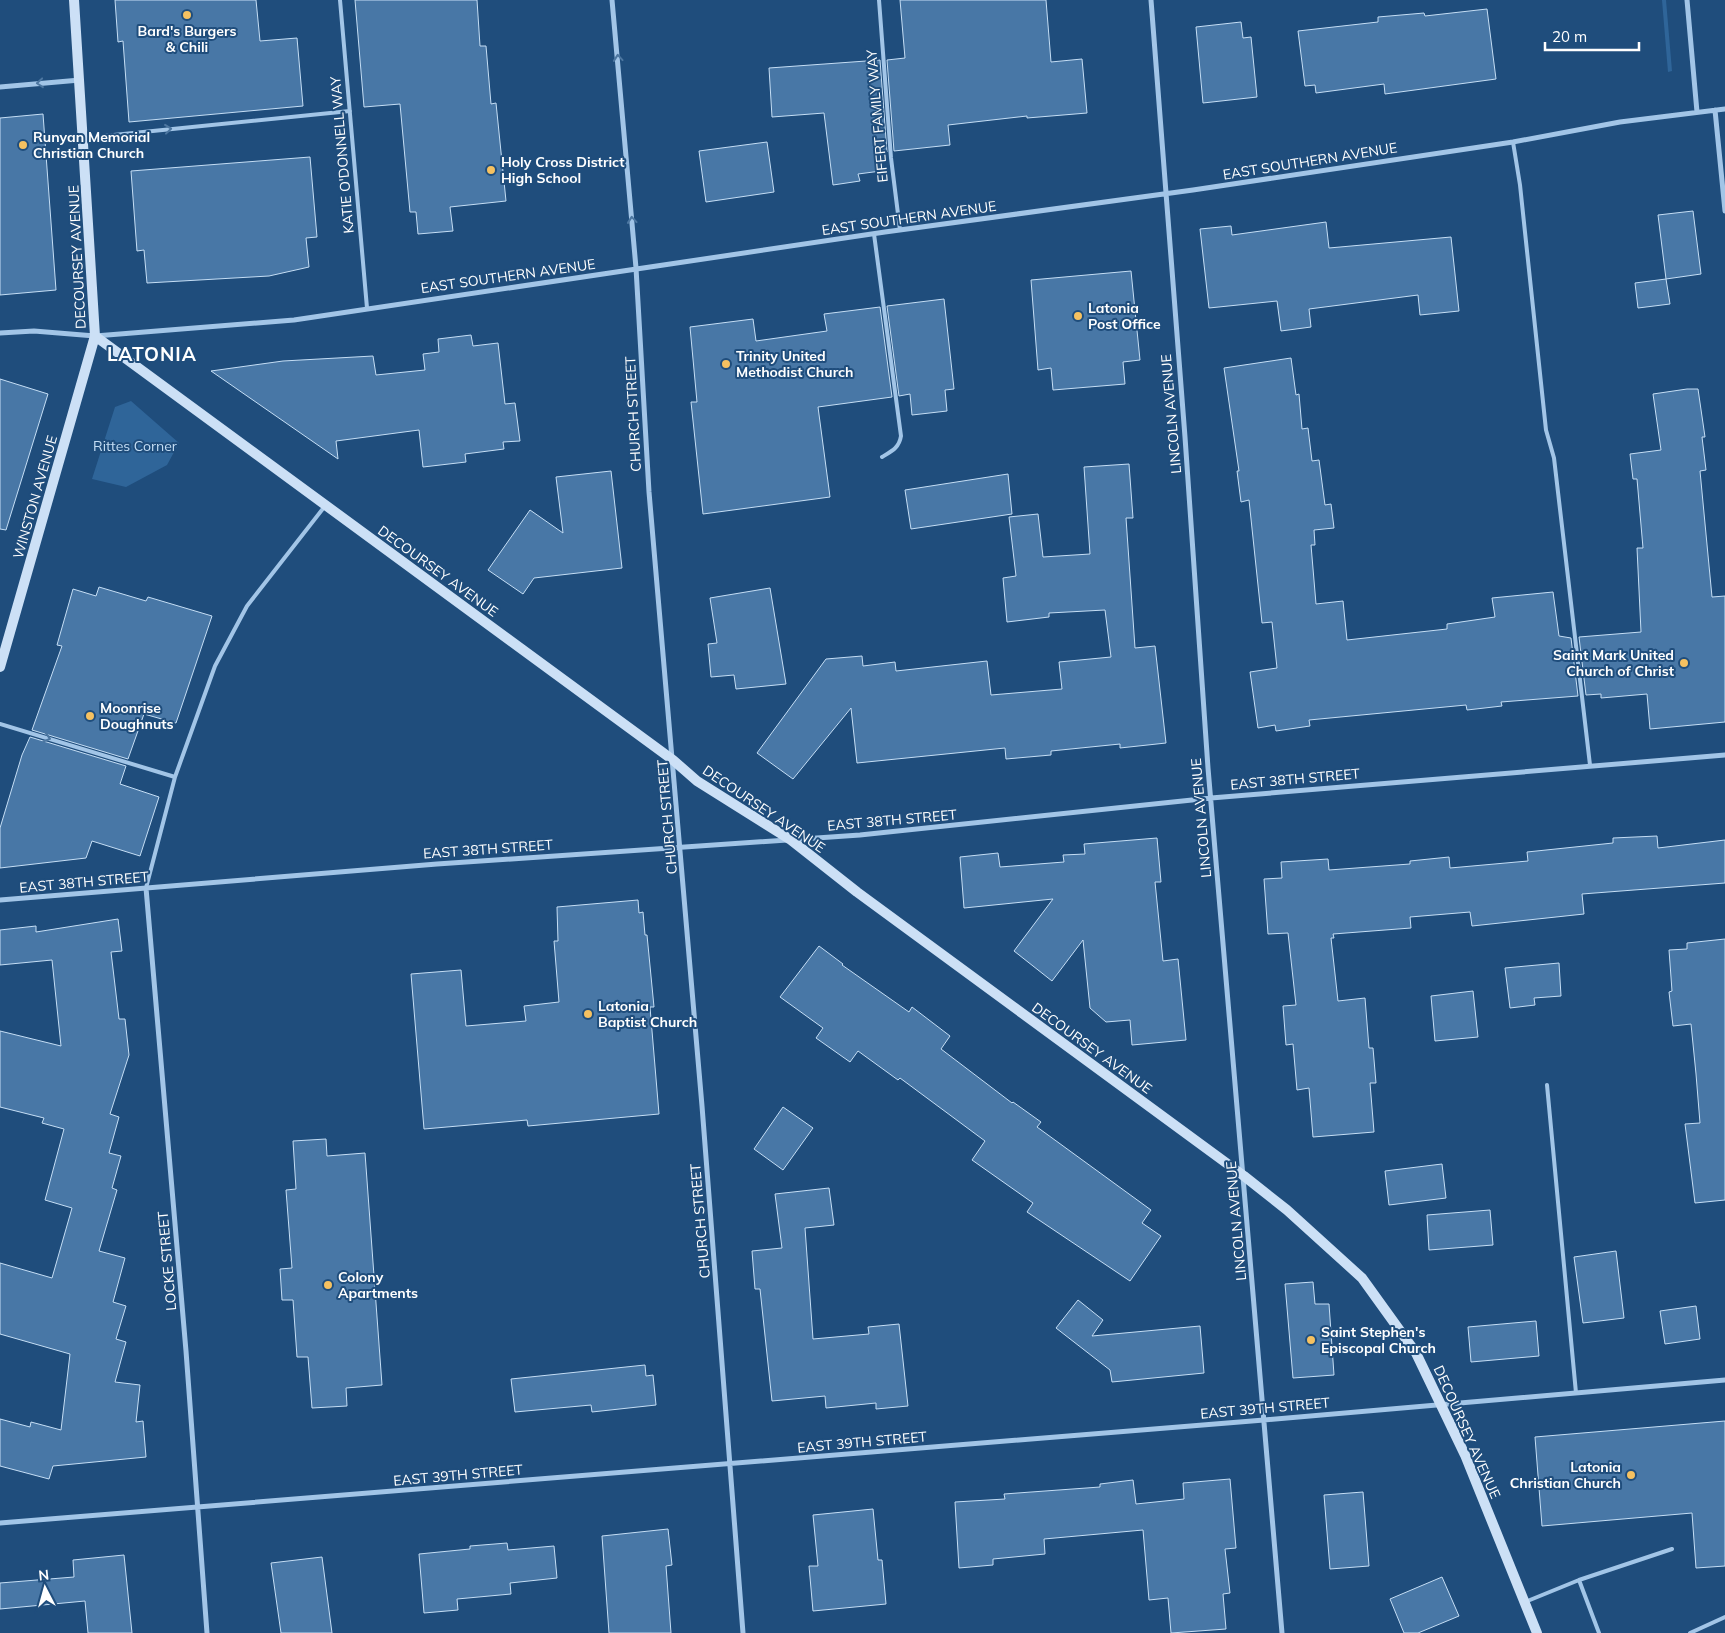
<svg xmlns="http://www.w3.org/2000/svg" width="1725" height="1633" font-family="Mulish,sans-serif">
<style>
.green{fill:#2f6599}
.building{fill:#4877a6;stroke:#c5def5}
.lines{fill:none;stroke-linecap:round;stroke-linejoin:round}
.lane{stroke:#a2c5e7;stroke-width:4}
.street{stroke:#a2c5e7;stroke-width:5}
.secondary{stroke:#cce0f6;stroke-width:10}
.oneway{stroke:#4d77a1}
.poi-dot{fill:#f5c161;stroke:#1f4d7c;stroke-width:2}
.labels{text-anchor:middle;dominant-baseline:central;stroke-width:4;stroke-linejoin:round;paint-order:stroke}
.poi-label{font-size:14px;font-weight:bold;fill:#fff;stroke:#1f4d7c;text-anchor:start}
.street-label{font-size:14px;fill:#fff;stroke:#1f4d7c}
.park-label{font-size:14px;fill:#c5def5;stroke:#1f4d7c}
.district-label{font-size:19px;font-weight:bold;letter-spacing:1px;fill:#fff;stroke:#1f4d7c}
</style>
<rect width="100%" height="100%" fill="#1f4d7c"/>
<path class="green" d="M 1662,0 L 1666,0 L 1672,71 L 1668,72 Z
M 131,401 L 179,443 L 167,465 L 126,487 L 92,479 L 115,407 Z"/>
<path class="building" d="M 115,0 L 256,0 L 260,41 L 297,38 L 303,106 L 129,122 L 123,41 L 118,42 Z
M 355,0 L 477,0 L 480,46 L 486,46 L 491,104 L 496,103 L 506,201 L 450,207 L 453,231 L 418,234 L 416,212 L 410,212 L 400,104 L 364,107 Z
M 900,0 L 1046,0 L 1051,62 L 1082,59 L 1087,113 L 1027,118 L 1027,116 L 948,125 L 950,145 L 894,151 L 887,60 L 905,58 Z
M 1487,9 L 1496,79 L 1385,94 L 1384,84 L 1316,93 L 1315,85 L 1305,86 L 1298,31 L 1378,22 L 1378,17 L 1424,13 L 1425,16 Z
M 1241,22 L 1243,38 L 1251,37 L 1257,97 L 1203,103 L 1196,27 Z
M 880,60 L 887,152 L 878,153 L 881,171 L 858,174 L 860,181 L 833,185 L 824,113 L 772,117 L 769,68 Z
M 43,114 L 56,290 L 0,295 L 0,118 Z
M 767,142 L 774,192 L 706,202 L 699,151 Z
M 310,157 L 317,237 L 306,238 L 309,267 L 269,276 L 147,283 L 144,250 L 137,251 L 131,171 Z
M 1693,211 L 1701,274 L 1666,279 L 1658,215 Z
M 1326,222 L 1329,248 L 1451,237 L 1459,311 L 1420,315 L 1418,295 L 1309,309 L 1311,327 L 1281,331 L 1277,301 L 1209,308 L 1200,229 L 1231,226 L 1232,235 Z
M 1131,271 L 1140,360 L 1123,362 L 1125,384 L 1053,390 L 1051,368 L 1038,370 L 1031,280 Z
M 1666,279 L 1670,304 L 1638,308 L 1635,283 Z
M 944,299 L 954,389 L 945,390 L 947,411 L 912,415 L 910,394 L 899,396 L 887,306 Z
M 880,307 L 892,397 L 818,407 L 830,497 L 703,514 L 691,402 L 697,402 L 690,327 L 753,319 L 756,341 L 827,331 L 824,314 Z
M 471,335 L 473,346 L 498,343 L 505,404 L 515,403 L 520,441 L 503,442 L 504,449 L 465,454 L 466,462 L 423,467 L 419,430 L 336,441 L 338,459 L 211,371 L 283,361 L 373,356 L 376,375 L 425,370 L 423,354 L 439,352 L 438,339 Z
M 1291,358 L 1296,395 L 1299,394 L 1302,429 L 1308,428 L 1312,461 L 1319,460 L 1325,505 L 1331,504 L 1334,528 L 1314,530 L 1315,545 L 1311,545 L 1316,604 L 1343,601 L 1347,640 L 1447,629 L 1447,624 L 1495,617 L 1492,598 L 1553,592 L 1559,636 L 1571,638 L 1578,696 L 1501,702 L 1502,706 L 1467,710 L 1466,705 L 1309,720 L 1310,726 L 1276,731 L 1275,725 L 1258,728 L 1250,672 L 1277,668 L 1272,622 L 1262,623 L 1249,500 L 1241,502 L 1237,471 L 1239,471 L 1224,368 Z
M 0,379 L 48,394 L 6,530 L 0,529 Z
M 1687,389 L 1698,389 L 1705,437 L 1702,437 L 1706,470 L 1700,471 L 1712,597 L 1725,596 L 1725,722 L 1650,729 L 1647,694 L 1601,698 L 1601,694 L 1586,695 L 1579,637 L 1641,632 L 1637,548 L 1643,548 L 1637,479 L 1633,479 L 1630,454 L 1661,450 L 1653,394 Z
M 1129,464 L 1133,518 L 1126,518 L 1135,648 L 1155,646 L 1166,743 L 1120,748 L 1120,744 L 1051,751 L 1051,755 L 1006,759 L 1005,748 L 857,763 L 851,708 L 793,779 L 757,753 L 826,659 L 862,656 L 863,666 L 895,662 L 896,671 L 987,661 L 991,695 L 1062,689 L 1059,662 L 1111,657 L 1105,610 L 1049,613 L 1049,617 L 1007,622 L 1003,578 L 1016,576 L 1009,517 L 1038,514 L 1043,557 L 1090,554 L 1084,467 Z
M 611,471 L 622,568 L 534,578 L 523,594 L 488,570 L 530,510 L 563,533 L 556,477 Z
M 1008,474 L 1012,514 L 911,529 L 905,490 Z
M 99,587 L 146,601 L 148,597 L 212,616 L 176,723 L 144,714 L 128,759 L 32,730 L 62,646 L 57,645 L 73,589 L 96,596 Z
M 770,588 L 786,684 L 736,689 L 734,675 L 711,677 L 708,644 L 717,643 L 710,598 Z
M 30,737 L 126,766 L 120,784 L 159,797 L 140,856 L 92,841 L 86,858 L 0,868 L 0,828 L 22,755 Z
M 1657,836 L 1658,848 L 1725,840 L 1725,883 L 1582,894 L 1584,914 L 1472,926 L 1470,912 L 1410,917 L 1411,928 L 1333,934 L 1334,938 L 1331,938 L 1338,1001 L 1365,998 L 1369,1048 L 1373,1048 L 1376,1083 L 1370,1083 L 1374,1132 L 1313,1137 L 1309,1088 L 1297,1090 L 1293,1044 L 1286,1045 L 1283,1006 L 1296,1005 L 1288,933 L 1268,934 L 1264,879 L 1282,878 L 1281,862 L 1328,859 L 1329,870 L 1410,864 L 1410,861 L 1449,857 L 1450,868 L 1528,861 L 1527,852 L 1613,843 L 1613,838 Z
M 1157,838 L 1161,882 L 1155,882 L 1163,961 L 1178,959 L 1186,1040 L 1132,1045 L 1130,1020 L 1106,1022 L 1090,1008 L 1083,940 L 1052,981 L 1014,951 L 1053,899 L 964,908 L 960,857 L 998,853 L 1000,867 L 1064,862 L 1063,855 L 1085,854 L 1084,844 Z
M 638,900 L 639,913 L 643,912 L 645,935 L 647,935 L 654,1007 L 650,1007 L 659,1114 L 528,1126 L 527,1120 L 424,1129 L 411,974 L 461,970 L 466,1026 L 526,1021 L 524,1006 L 559,1002 L 554,941 L 558,941 L 557,907 Z
M 118,919 L 122,951 L 111,952 L 119,1019 L 125,1019 L 129,1055 L 110,1114 L 119,1117 L 109,1153 L 121,1156 L 112,1188 L 117,1190 L 99,1251 L 125,1258 L 113,1302 L 126,1306 L 116,1339 L 126,1342 L 115,1382 L 140,1385 L 136,1422 L 143,1421 L 146,1457 L 53,1466 L 49,1479 L 0,1466 L 0,1419 L 30,1427 L 31,1422 L 61,1430 L 70,1354 L 0,1334 L 0,1263 L 52,1278 L 72,1208 L 45,1200 L 64,1129 L 42,1123 L 44,1118 L 0,1107 L 0,1031 L 61,1046 L 52,960 L 0,965 L 0,930 L 36,926 L 36,932 Z
M 1725,939 L 1725,1200 L 1695,1203 L 1685,1124 L 1700,1123 L 1696,1074 L 1691,1024 L 1673,1026 L 1669,992 L 1672,991 L 1669,950 L 1687,949 L 1687,943 Z
M 819,946 L 843,964 L 842,965 L 909,1012 L 912,1007 L 950,1036 L 941,1049 L 1012,1103 L 1013,1102 L 1041,1122 L 1037,1127 L 1151,1210 L 1142,1223 L 1161,1236 L 1130,1281 L 1027,1212 L 1033,1203 L 972,1160 L 985,1141 L 900,1078 L 898,1080 L 858,1051 L 850,1062 L 816,1038 L 823,1028 L 780,997 Z
M 1559,963 L 1561,996 L 1534,998 L 1535,1005 L 1510,1008 L 1505,968 Z
M 1473,991 L 1478,1037 L 1435,1041 L 1431,996 Z
M 783,1107 L 813,1128 L 783,1170 L 754,1149 Z
M 326,1139 L 327,1156 L 365,1153 L 382,1385 L 346,1388 L 347,1406 L 312,1408 L 308,1357 L 297,1357 L 293,1300 L 282,1300 L 280,1269 L 292,1268 L 286,1190 L 296,1189 L 293,1141 Z
M 1442,1164 L 1446,1198 L 1389,1205 L 1385,1171 Z
M 829,1188 L 834,1225 L 805,1228 L 813,1339 L 869,1334 L 868,1327 L 899,1324 L 908,1406 L 876,1409 L 876,1403 L 826,1408 L 825,1396 L 772,1401 L 760,1289 L 755,1289 L 752,1251 L 782,1248 L 775,1194 Z
M 1490,1210 L 1493,1245 L 1429,1250 L 1427,1215 Z
M 1616,1251 L 1624,1318 L 1583,1323 L 1574,1257 Z
M 1313,1282 L 1315,1304 L 1329,1304 L 1334,1375 L 1293,1378 L 1285,1284 Z
M 1078,1300 L 1103,1320 L 1092,1336 L 1200,1326 L 1204,1373 L 1112,1382 L 1110,1370 L 1056,1328 Z
M 1696,1306 L 1700,1339 L 1665,1344 L 1660,1311 Z
M 1536,1321 L 1539,1356 L 1471,1362 L 1468,1327 Z
M 645,1365 L 646,1376 L 653,1375 L 656,1405 L 592,1412 L 591,1405 L 515,1412 L 511,1379 Z
M 1725,1421 L 1725,1566 L 1696,1568 L 1692,1513 L 1542,1526 L 1535,1437 Z
M 1230,1479 L 1236,1548 L 1225,1549 L 1230,1593 L 1223,1594 L 1226,1629 L 1171,1633 L 1168,1598 L 1149,1600 L 1143,1530 L 1044,1539 L 1045,1554 L 993,1559 L 993,1565 L 959,1568 L 955,1502 L 1005,1499 L 1004,1494 L 1100,1487 L 1100,1484 L 1133,1480 L 1136,1504 L 1184,1499 L 1183,1483 Z
M 1363,1492 L 1369,1566 L 1330,1569 L 1324,1495 Z
M 873,1509 L 878,1560 L 882,1560 L 886,1604 L 813,1611 L 809,1566 L 818,1566 L 813,1515 Z
M 668,1529 L 672,1565 L 666,1566 L 671,1633 L 609,1633 L 602,1536 Z
M 507,1543 L 508,1550 L 554,1546 L 557,1578 L 510,1583 L 511,1594 L 457,1599 L 458,1610 L 424,1613 L 419,1554 L 470,1549 L 470,1546 Z
M 124,1555 L 132,1633 L 88,1633 L 85,1601 L 0,1609 L 0,1583 L 74,1577 L 73,1560 Z
M 322,1557 L 332,1633 L 281,1633 L 271,1563 Z
M 1442,1577 L 1459,1616 L 1418,1633 L 1404,1633 L 1390,1599 Z"/>
<g class="lines">
<path class="lane" d="M 340,0 L 367,308
M 879,0 L 891,158 L 900,230
M 84,138 L 350,111
M 1513,142 L 1520,185 L 1546,430 L 1554,458 L 1590,765
M 874,234 L 901,436 C 899,448 892,451 882,457
M 0,724 L 175,777
M 146,888 L 175,777 L 215,666 L 247,606 L 325,506
M 1547,1085 L 1576,1393
M 1579,1580 L 1672,1549
M 1525,1602 L 1579,1580 L 1599,1633
M 1690,1633 L 1725,1617"/>
<path class="street" d="M 612,0 L 636,268 L 649,492 L 702,1106 L 743,1633
M 1151,0 L 1185,437 L 1208,768 L 1282,1633
M 1687,0 L 1697,112
M 0,87 L 80,80
M 1715,110 L 1725,211
M 0,333 L 34,331 L 95,336 L 294,320 L 885,232 L 1193,190 L 1513,142 L 1620,122 L 1725,109
M 146,888 L 186,1351 L 207,1633
M 0,900 L 437,864 L 860,835 L 1211,798 L 1725,755
M 0,1523 L 1264,1420 L 1725,1380"/>
<path class="secondary" d="M 95,336 L 673,760 L 697,781 L 791,840 L 857,892 L 1244,1176 L 1287,1210 L 1362,1278 L 1416,1353 L 1465,1455 L 1537,1633
M 0,667 L 95,336 L 74,0"/>
</g>
<defs><path id="oneway-chevron" d="M-2-3.5L2.5 0L-2 3.5" fill="none" stroke-width="1.6" stroke-linecap="round" stroke-linejoin="round" transform="scale(1.25)"/></defs>
<g class="oneway">
<use href="#oneway-chevron" transform="translate(618 58) rotate(-95)"/>
<use href="#oneway-chevron" transform="translate(40 83) rotate(175)"/>
<use href="#oneway-chevron" transform="translate(168 129) rotate(-6)"/>
<use href="#oneway-chevron" transform="translate(632 220) rotate(-95)"/>
<use href="#oneway-chevron" transform="translate(47 738) rotate(17)"/>
</g>
<g class="poi-dot">
<circle cx="187" cy="15" r="5"/>
<circle cx="23" cy="145" r="5"/>
<circle cx="491" cy="170" r="5"/>
<circle cx="1078" cy="316" r="5"/>
<circle cx="726" cy="364" r="5"/>
<circle cx="1684" cy="663" r="5"/>
<circle cx="90" cy="716" r="5"/>
<circle cx="588" cy="1014" r="5"/>
<circle cx="328" cy="1285" r="5"/>
<circle cx="1311" cy="1340" r="5"/>
<circle cx="1631" cy="1475" r="5"/>
</g>
<g class="labels">
<g class="poi-label">
<text x="187" y="31" text-anchor="middle">Bard's Burgers<tspan x="187" dy="16">&amp; Chili</tspan></text>
<text x="33" y="137">Runyan Memorial<tspan x="33" dy="16">Christian Church</tspan></text>
<text x="501" y="162">Holy Cross District<tspan x="501" dy="16">High School</tspan></text>
<text x="1088" y="308">Latonia<tspan x="1088" dy="16">Post Office</tspan></text>
<text x="736" y="356">Trinity United<tspan x="736" dy="16">Methodist Church</tspan></text>
<text x="1674" y="655" text-anchor="end">Saint Mark United<tspan x="1674" dy="16">Church of Christ</tspan></text>
<text x="100" y="708">Moonrise<tspan x="100" dy="16">Doughnuts</tspan></text>
<text x="598" y="1006">Latonia<tspan x="598" dy="16">Baptist Church</tspan></text>
<text x="338" y="1277">Colony<tspan x="338" dy="16">Apartments</tspan></text>
<text x="1321" y="1332">Saint Stephen's<tspan x="1321" dy="16">Episcopal Church</tspan></text>
<text x="1621" y="1467" text-anchor="end">Latonia<tspan x="1621" dy="16">Christian Church</tspan></text>
</g>
<g class="street-label">
<text transform="translate(877 116) rotate(-95)">EIFERT FAMILY WAY</text>
<text transform="translate(342 155) rotate(-95)">KATIE O'DONNELL WAY</text>
<text transform="translate(1310 161) rotate(-9)">EAST SOUTHERN AVENUE</text>
<text transform="translate(909 218) rotate(-8)">EAST SOUTHERN AVENUE</text>
<text transform="translate(77 257) rotate(-93)">DECOURSEY AVENUE</text>
<text transform="translate(508 276) rotate(-8)">EAST SOUTHERN AVENUE</text>
<text transform="translate(633 414) rotate(-93)">CHURCH STREET</text>
<text transform="translate(1171 414) rotate(-95)">LINCOLN AVENUE</text>
<text transform="translate(35 497) rotate(-74)">WINSTON AVENUE</text>
<text transform="translate(438 571) rotate(36)">DECOURSEY AVENUE</text>
<text transform="translate(1295 779) rotate(-5)">EAST 38TH STREET</text>
<text transform="translate(764 809) rotate(34)">DECOURSEY AVENUE</text>
<text transform="translate(667 817) rotate(-95)">CHURCH STREET</text>
<text transform="translate(1201 818) rotate(-95)">LINCOLN AVENUE</text>
<text transform="translate(892 820) rotate(-5)">EAST 38TH STREET</text>
<text transform="translate(488 849) rotate(-4)">EAST 38TH STREET</text>
<text transform="translate(84 882) rotate(-5)">EAST 38TH STREET</text>
<text transform="translate(1092 1048) rotate(36)">DECOURSEY AVENUE</text>
<text transform="translate(700 1221) rotate(-95)">CHURCH STREET</text>
<text transform="translate(1236 1221) rotate(-95)">LINCOLN AVENUE</text>
<text transform="translate(167 1261) rotate(-95)">LOCKE STREET</text>
<text transform="translate(1265 1408) rotate(-5)">EAST 39TH STREET</text>
<text transform="translate(1467 1432) rotate(66)">DECOURSEY AVENUE</text>
<text transform="translate(862 1442) rotate(-5)">EAST 39TH STREET</text>
<text transform="translate(458 1475) rotate(-5)">EAST 39TH STREET</text>
</g>
<g class="park-label">
<text x="135" y="446">Rittes Corner</text>
</g>
<g class="district-label">
<text x="152" y="354">LATONIA</text>
</g>
</g>
<g transform="translate(45 1588) rotate(354)" stroke="#1f4d7c" stroke-width="4" paint-order="stroke">
<path d="M0-4L9 19L0 12L-9 19Z" fill="#ffffff"/>
<text y="-8" font-size="14" font-weight="bold" text-anchor="middle" fill="#ffffff">N</text>
</g>
<path d="M1545 42v8h94v-8" fill="none" stroke="#ffffff" stroke-width="2.5"/>
<text x="1552" y="42" font-size="15" fill="#ffffff" stroke="#1f4d7c" stroke-width="4" paint-order="stroke">20 m</text>
</svg>
